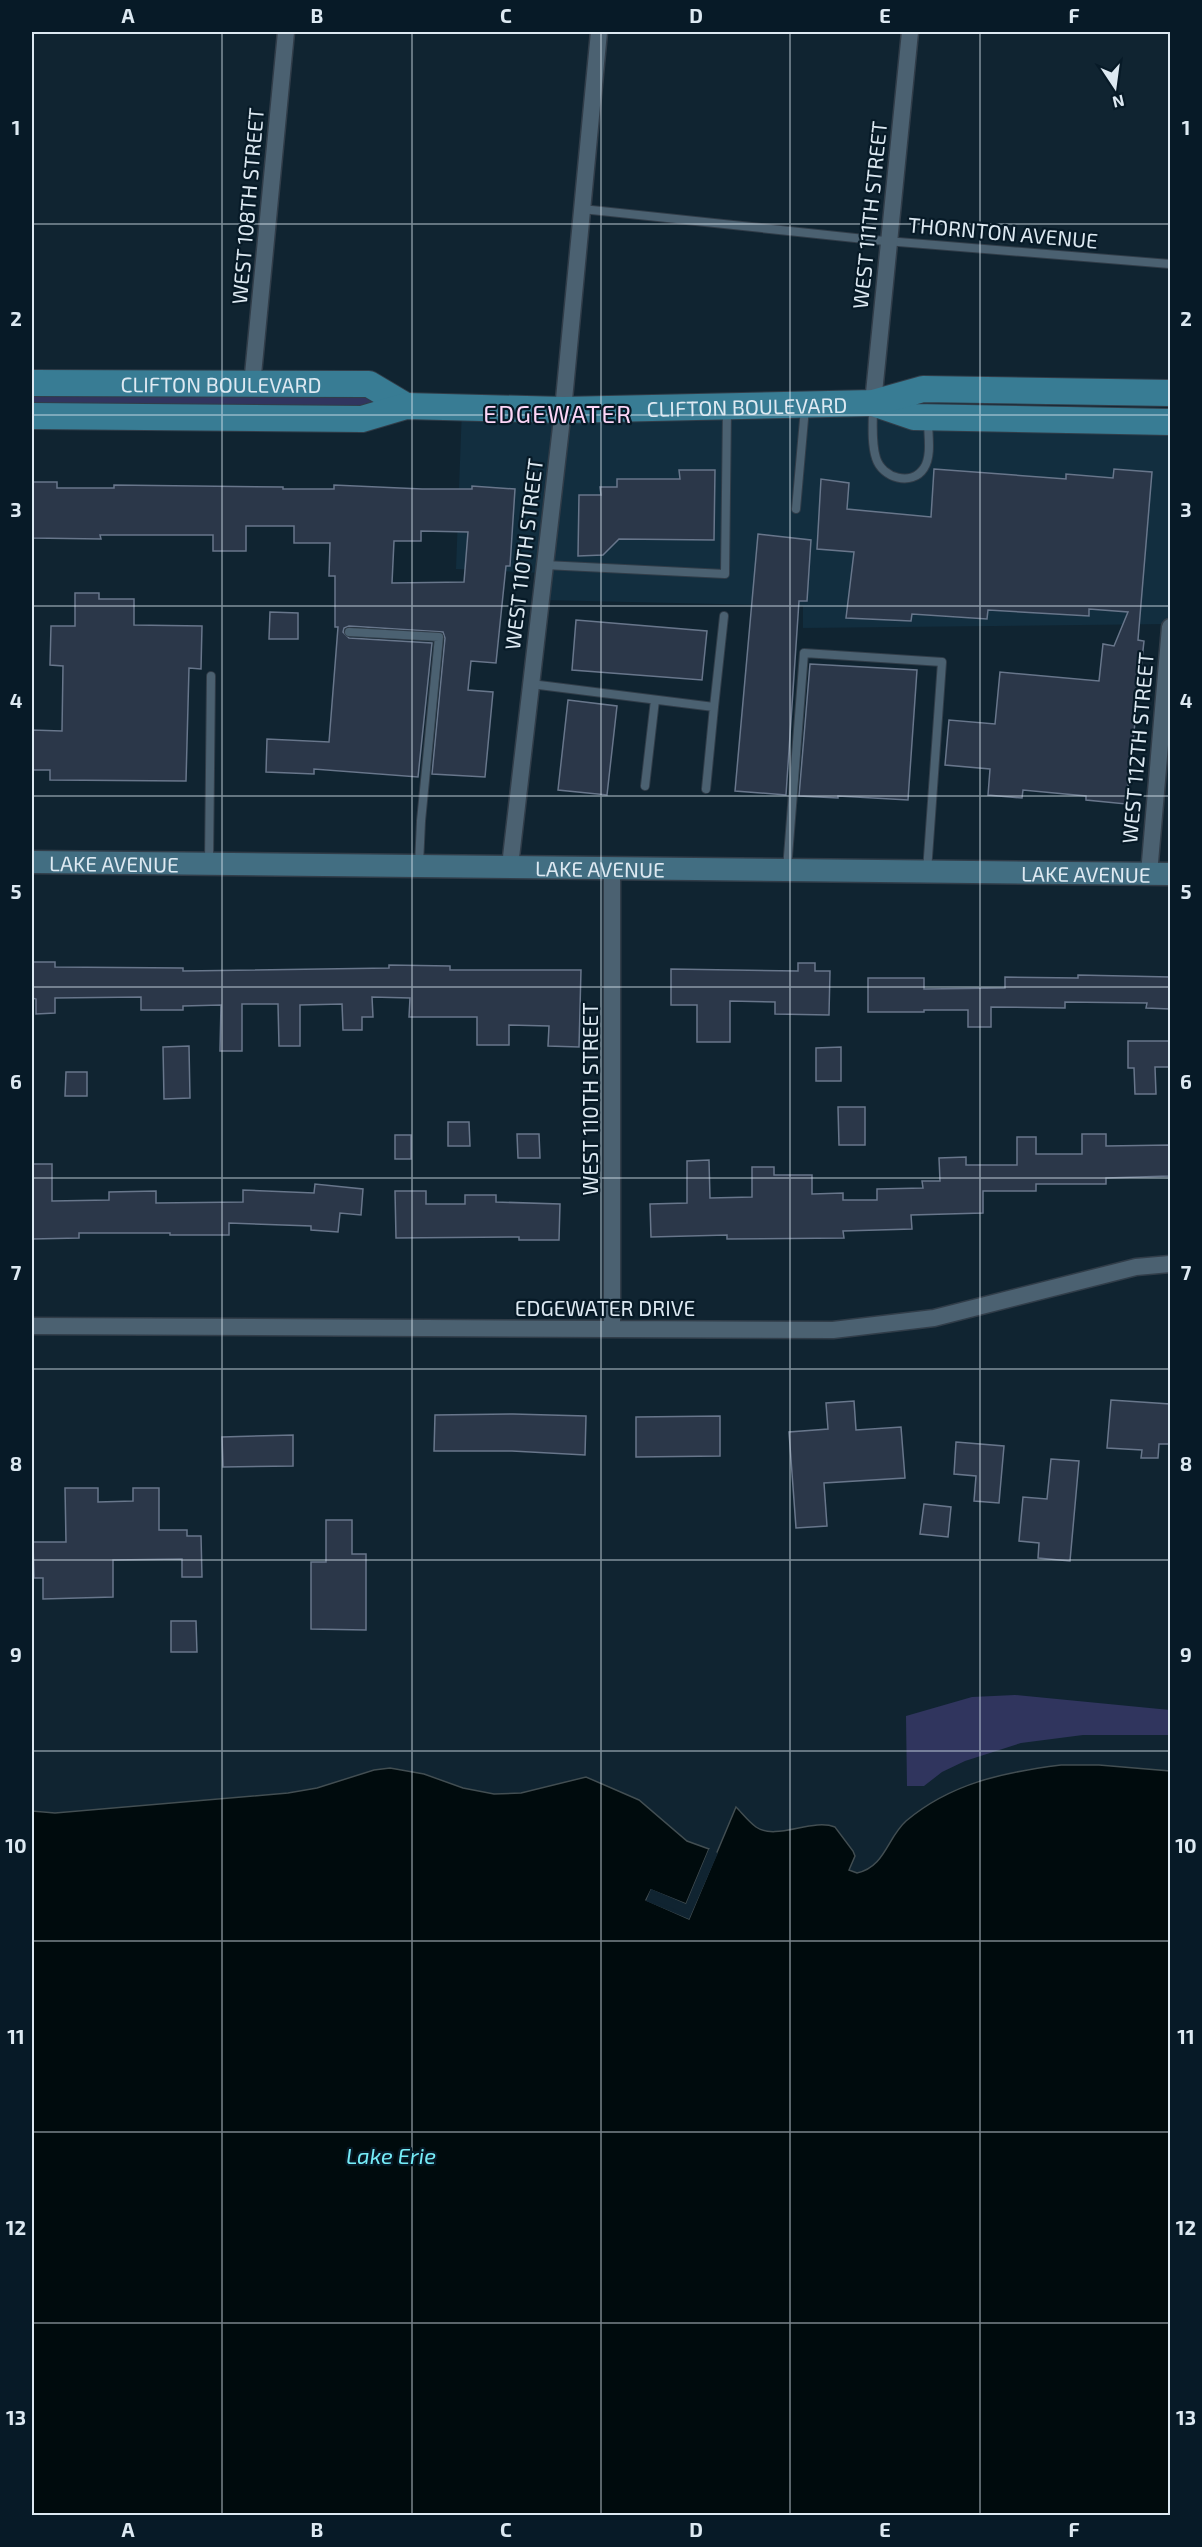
<svg xmlns="http://www.w3.org/2000/svg" width="1202" height="2547" font-family="'Exo 2',sans-serif">
<style>
.built{fill:#122e3f}
.green{fill:#30355e}
.water{fill:#000b0d;stroke:#424e52;stroke-width:1.5}
.pier{fill:#102431}
.building{fill:#2b3749;stroke:#68768b;stroke-width:1.5;fill-rule:evenodd}
.lines{fill:none;stroke-linecap:round;stroke-linejoin:round}
.lane-casing{stroke:#313d49;stroke-width:10}
.street-casing{stroke:#313d49;stroke-width:19}
.secondary-casing{stroke:#313d49;stroke-width:25}
.primary-casing{stroke:#313d49;stroke-width:28}
.lane{stroke:#4b6171;stroke-width:8}
.street{stroke:#4b6171;stroke-width:16}
.secondary{stroke:#426e82;stroke-width:22}
.primary{stroke:#387c94;stroke-width:26}
.grid{fill:none;stroke:#dde9f2;stroke-width:1.5;stroke-opacity:0.55}
.labels{text-anchor:middle;dominant-baseline:central;stroke-width:4.5;stroke-linejoin:round;paint-order:stroke}
.street-label{font-size:21px;fill:#dde9f2;stroke:#071a27}
.water-label{font-size:22px;font-style:italic;fill:#76edf8;stroke:#071a27}
.quarter-label{font-size:24px;letter-spacing:1.5px;fill:#fdd6f7;stroke:#071a27}
.neatline{fill:none;stroke:#dde9f2;stroke-width:2}
.grid-label{font-size:20px;text-anchor:middle;font-weight:bold;fill:#dde9f2}
</style>
<rect width="100%" height="100%" fill="#102431"/>
<path class="built" d="M 873,403 L 1170,422 L 1170,624 L 803,628 L 803,606 L 541,600 L 543,573 L 456,569 L 462,408 Z"/>
<path class="green" d="M 32,383 L 369,384 L 406,406 L 32,416 Z
M 1015,1695 L 1170,1710 L 1170,1735 L 1083,1735 L 1021,1743 L 965,1761 L 942,1772 L 924,1786 L 907,1786 L 906,1716 L 972,1697 Z"/>
<path class="water" d="M 1061,1765 L 1099,1765 L 1170,1771 L 1170,2515 L 32,2515 L 32,1811 L 55,1813 L 288,1793 L 317,1788 L 374,1770 L 390,1768 L 424,1774 L 463,1788 L 494,1794 L 521,1793 L 586,1777 L 639,1800 L 687,1841 L 709,1849 L 686,1904 L 651,1890 L 646,1900 L 689,1919 L 736,1807 C 742,1813 749,1822 756,1827 C 776,1841 812,1818 835,1827 L 853,1851 L 855,1856 L 849,1870 L 857,1873 C 885,1867 887,1838 906,1821 C 951,1783 1005,1772 1061,1765 Z"/>
<path class="pier" d="M 709,1849 L 712,1850 L 688,1907 L 652,1893 L 650,1899 L 688,1915 L 715,1852 L 718,1853 L 689,1919 L 646,1901 L 651,1889 L 686,1904 Z"/>
<path class="building" d="M 934,469 L 1066,479 L 1066,474 L 1113,478 L 1114,469 L 1152,472 L 1138,640 L 1144,641 L 1126,804 L 1086,800 L 1086,796 L 1023,790 L 1022,798 L 988,795 L 990,769 L 945,765 L 949,720 L 995,724 L 1000,672 L 1099,681 L 1103,644 L 1114,646 L 1128,612 L 1089,609 L 1089,616 L 988,610 L 987,619 L 912,614 L 911,621 L 846,618 L 854,552 L 817,549 L 821,479 L 849,483 L 847,509 L 931,517 Z
M 679,470 L 715,470 L 714,540 L 619,539 L 603,555 L 578,556 L 579,495 L 601,495 L 600,487 L 617,487 L 617,479 L 680,479 Z
M 32,482 L 57,482 L 57,488 L 114,488 L 114,485 L 283,487 L 283,489 L 334,489 L 334,485 L 422,489 L 472,489 L 472,486 L 515,489 L 510,566 L 506,566 L 496,663 L 471,661 L 468,690 L 493,692 L 485,777 L 432,774 L 445,638 L 443,632 L 349,626 L 344,628 L 343,632 L 349,638 L 432,643 L 418,777 L 314,769 L 314,774 L 266,772 L 267,739 L 329,742 L 338,627 L 335,627 L 335,576 L 329,576 L 330,543 L 294,543 L 294,526 L 246,526 L 246,551 L 213,551 L 213,535 L 100,535 L 101,539 L 32,538 ZM 421,531 L 468,532 L 464,582 L 392,583 L 394,541 L 421,541 Z
M 758,534 L 811,540 L 807,601 L 799,601 L 786,795 L 735,791 Z
M 75,593 L 99,593 L 99,599 L 134,599 L 134,625 L 202,626 L 201,669 L 189,668 L 186,781 L 50,780 L 50,770 L 32,770 L 32,730 L 62,731 L 63,666 L 50,665 L 51,626 L 75,626 Z
M 270,612 L 298,613 L 298,639 L 269,639 Z
M 576,620 L 707,631 L 702,680 L 572,670 Z
M 810,664 L 917,670 L 908,800 L 838,796 L 838,798 L 799,796 Z
M 568,700 L 617,706 L 607,795 L 558,790 Z
M 32,962 L 55,962 L 55,967 L 183,968 L 183,971 L 389,968 L 389,965 L 450,966 L 450,970 L 581,970 L 579,1047 L 548,1046 L 549,1026 L 509,1025 L 509,1045 L 477,1045 L 477,1017 L 409,1017 L 410,998 L 372,997 L 373,1017 L 362,1017 L 362,1030 L 343,1030 L 342,1004 L 300,1005 L 300,1046 L 279,1046 L 278,1004 L 242,1004 L 242,1051 L 220,1051 L 221,1005 L 183,1006 L 183,1010 L 141,1010 L 141,997 L 55,998 L 55,1013 L 36,1014 L 36,999 L 32,998 Z
M 798,963 L 815,963 L 815,971 L 830,971 L 829,1015 L 775,1014 L 775,1002 L 730,1001 L 730,1042 L 697,1042 L 697,1005 L 671,1005 L 671,969 L 798,971 Z
M 1078,975 L 1170,977 L 1170,1009 L 1146,1008 L 1147,1003 L 1065,1002 L 1065,1008 L 991,1007 L 991,1027 L 968,1027 L 968,1010 L 924,1010 L 924,1012 L 868,1012 L 868,978 L 924,978 L 924,989 L 1005,988 L 1005,977 L 1078,978 Z
M 1128,1041 L 1169,1041 L 1169,1067 L 1155,1067 L 1156,1094 L 1135,1094 L 1134,1068 L 1128,1068 Z
M 189,1046 L 190,1098 L 164,1099 L 163,1047 Z
M 841,1047 L 841,1081 L 816,1081 L 816,1048 Z
M 66,1072 L 87,1072 L 87,1096 L 65,1096 Z
M 838,1107 L 865,1107 L 865,1145 L 839,1145 Z
M 448,1122 L 469,1122 L 470,1146 L 448,1146 Z
M 517,1134 L 539,1134 L 540,1158 L 518,1158 Z
M 1082,1134 L 1106,1134 L 1106,1146 L 1170,1145 L 1170,1176 L 1106,1178 L 1106,1184 L 1036,1184 L 1036,1191 L 983,1191 L 983,1213 L 911,1215 L 912,1229 L 843,1231 L 844,1238 L 727,1239 L 727,1235 L 651,1237 L 650,1204 L 687,1203 L 687,1161 L 709,1160 L 710,1198 L 752,1197 L 752,1167 L 774,1167 L 774,1175 L 812,1175 L 812,1194 L 843,1193 L 843,1200 L 877,1200 L 877,1189 L 923,1188 L 922,1181 L 940,1181 L 939,1158 L 966,1157 L 966,1165 L 1017,1165 L 1017,1137 L 1036,1137 L 1036,1154 L 1082,1154 Z
M 395,1135 L 411,1135 L 411,1159 L 395,1159 Z
M 32,1164 L 52,1164 L 52,1201 L 109,1200 L 109,1192 L 156,1191 L 156,1203 L 243,1202 L 243,1190 L 314,1193 L 315,1184 L 363,1189 L 361,1215 L 340,1213 L 338,1232 L 311,1230 L 311,1226 L 229,1223 L 229,1235 L 170,1235 L 170,1233 L 79,1233 L 79,1238 L 32,1239 Z
M 395,1191 L 426,1191 L 426,1204 L 465,1204 L 465,1195 L 496,1195 L 496,1202 L 560,1204 L 559,1240 L 519,1240 L 519,1237 L 396,1238 Z
M 1111,1400 L 1170,1404 L 1170,1444 L 1159,1444 L 1158,1458 L 1141,1458 L 1142,1450 L 1107,1448 Z
M 854,1401 L 856,1430 L 901,1427 L 905,1478 L 824,1483 L 827,1526 L 796,1528 L 789,1432 L 828,1429 L 826,1403 Z
M 513,1414 L 586,1416 L 585,1455 L 512,1451 L 434,1451 L 435,1415 Z
M 720,1416 L 720,1456 L 636,1457 L 636,1417 Z
M 293,1435 L 293,1466 L 223,1467 L 222,1437 Z
M 956,1442 L 1004,1446 L 999,1503 L 974,1501 L 976,1476 L 954,1474 Z
M 1051,1459 L 1079,1461 L 1070,1561 L 1038,1558 L 1039,1543 L 1019,1541 L 1023,1497 L 1047,1499 Z
M 65,1488 L 98,1488 L 98,1502 L 133,1501 L 133,1488 L 159,1488 L 159,1530 L 187,1530 L 187,1536 L 201,1536 L 202,1577 L 182,1577 L 182,1559 L 113,1560 L 113,1597 L 43,1599 L 43,1578 L 34,1578 L 33,1542 L 66,1542 Z
M 924,1504 L 951,1507 L 948,1537 L 920,1534 Z
M 326,1520 L 352,1520 L 352,1554 L 366,1554 L 366,1630 L 311,1629 L 311,1562 L 326,1562 Z
M 171,1621 L 196,1621 L 197,1652 L 171,1652 Z"/>
<g class="lines">
<g class="lane-casing">
<path id="lane" d="M 582,209 L 874,240 L 1170,264
M 873,406 C 873,423 871,442 876,458 C 882,478 912,487 924,468 C 932,456 928,435 928,421
M 796,509 L 805,408
M 545,565 L 725,574 L 727,410
M 349,632 L 439,637 L 421,821 L 419,864
M 531,684 L 714,707 L 724,616
M 645,786 L 655,700
M 706,789 L 714,707
M 209,863 L 211,676
M 787,869 L 804,653 L 942,662 L 927,871"/>
</g>
<g class="street-casing">
<path id="street" d="M 252,385 L 286,32
M 873,403 L 910,32
M 510,866 L 563,410 L 599,32
M 1149,874 L 1170,627
M 32,1326 L 833,1330 L 934,1318 L 1136,1267 L 1170,1264
M 612,1329 L 612,870"/>
</g>
<g class="secondary-casing">
<g id="secondary">
<path id="s1" d="M 32,862 L 1170,874"/>
</g>
</g>
<g class="primary-casing">
<g id="primary">
<path id="s2" d="M 32,383 L 369,384 L 406,406"/>
<path d="M 873,403 L 914,417 L 1170,422"/>
<path id="s3" d="M 32,416 L 362,419 L 406,406 L 563,410 L 873,403 L 923,389 L 1170,393"/>
</g>
</g>
<use href="#lane" class="lane"/>
<use href="#street" class="street"/>
<use href="#secondary" class="secondary"/>
<use href="#primary" class="primary"/>
</g>
<path class="grid" d="M 222,32 L 222,2516M 412,32 L 412,2516M 601,32 L 601,2516M 790,32 L 790,2516M 980,32 L 980,2516M 32,224 L 1170,224M 32,415 L 1170,415M 32,606 L 1170,606M 32,796 L 1170,796M 32,987 L 1170,987M 32,1178 L 1170,1178M 32,1369 L 1170,1369M 32,1560 L 1170,1560M 32,1751 L 1170,1751M 32,1941 L 1170,1941M 32,2132 L 1170,2132M 32,2323 L 1170,2323"/>
<g class="labels">
<g class="street-label">
<text transform="translate(247 206) rotate(-85)">WEST 108TH STREET</text>
<text transform="translate(869 215) rotate(-84)">WEST 111TH STREET</text>
<text transform="translate(1003 232) rotate(5)">THORNTON AVENUE</text>
<text stroke="none"><textPath href="#s2" startOffset="189">CLIFTON BOULEVARD</textPath></text>
<text stroke="none"><textPath href="#s3" startOffset="717">CLIFTON BOULEVARD</textPath></text>
<text transform="translate(523 554) rotate(-83)">WEST 110TH STREET</text>
<text transform="translate(1137 748) rotate(-85)">WEST 112TH STREET</text>
<text stroke="none"><textPath href="#s1" startOffset="82">LAKE AVENUE</textPath></text>
<text stroke="none"><textPath href="#s1" startOffset="568">LAKE AVENUE</textPath></text>
<text stroke="none"><textPath href="#s1" startOffset="1054">LAKE AVENUE</textPath></text>
<text transform="translate(589 1099) rotate(-90)">WEST 110TH STREET</text>
<text x="605" y="1307">EDGEWATER DRIVE</text>
</g>
<g class="water-label">
<text x="391" y="2155">Lake Erie</text>
</g>
<g class="quarter-label">
<text x="558" y="413">EDGEWATER</text>
</g>
</g>
<rect width="1202" height="2547" fill="none" stroke="#071a27" stroke-width="66"/>
<g transform="translate(1115 87) rotate(167)" stroke="#071a27" stroke-width="4.5" paint-order="stroke">
<path d="M0-4.5L10 22L0 15L-10 22Z" fill="#dde9f2"/>
<text y="-9" font-size="16" font-weight="bold" text-anchor="middle" fill="#dde9f2">N</text>
</g>
<rect x="33" y="33" width="1136" height="2481" class="neatline"/>
<g class="grid-label">
<text x="128" y="23">A</text>
<text x="317" y="23">B</text>
<text x="506" y="23">C</text>
<text x="696" y="23">D</text>
<text x="885" y="23">E</text>
<text x="1074" y="23">F</text>
<text x="16" y="135">1</text>
<text x="1186" y="135">1</text>
<text x="16" y="326">2</text>
<text x="1186" y="326">2</text>
<text x="16" y="517">3</text>
<text x="1186" y="517">3</text>
<text x="16" y="708">4</text>
<text x="1186" y="708">4</text>
<text x="16" y="899">5</text>
<text x="1186" y="899">5</text>
<text x="16" y="1089">6</text>
<text x="1186" y="1089">6</text>
<text x="16" y="1280">7</text>
<text x="1186" y="1280">7</text>
<text x="16" y="1471">8</text>
<text x="1186" y="1471">8</text>
<text x="16" y="1662">9</text>
<text x="1186" y="1662">9</text>
<text x="16" y="1853">10</text>
<text x="1186" y="1853">10</text>
<text x="16" y="2044">11</text>
<text x="1186" y="2044">11</text>
<text x="16" y="2235">12</text>
<text x="1186" y="2235">12</text>
<text x="16" y="2425">13</text>
<text x="1186" y="2425">13</text>
<text x="128" y="2537">A</text>
<text x="317" y="2537">B</text>
<text x="506" y="2537">C</text>
<text x="696" y="2537">D</text>
<text x="885" y="2537">E</text>
<text x="1074" y="2537">F</text>
</g>
</svg>
